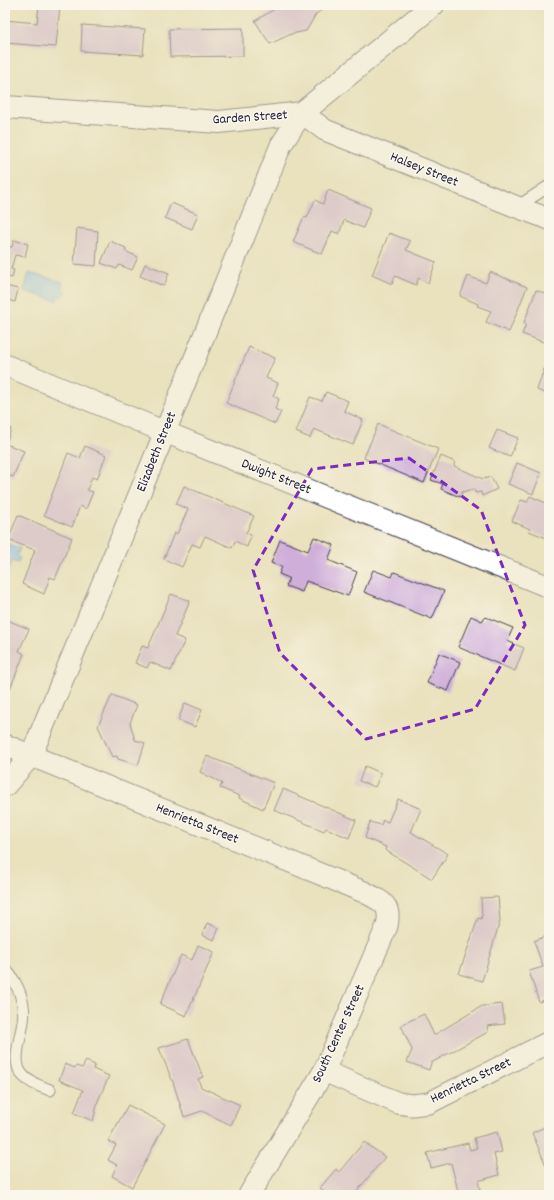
<svg xmlns="http://www.w3.org/2000/svg" width="554" height="1200" font-family="Dekko,sans-serif">
<style>
.water{fill:#82bdf4;stroke:#527098}
.building{fill:#cfafda}
.lines{fill:none;stroke-linecap:round;stroke-linejoin:round}
.service-casing{stroke:#403f4e;stroke-width:13}
.minor-casing{stroke:#403f4e;stroke-width:23}
.tertiary-casing{stroke:#403f4e;stroke-width:24}
.service{stroke:#fff;stroke-width:11}
.minor{stroke:#fff;stroke-width:21}
.tertiary{stroke:#fff;stroke-width:22}
.marked{fill:none;stroke:#7b2cbf;stroke-width:3;stroke-dasharray:8 5;stroke-linejoin:round}
.labels{text-anchor:middle;dominant-baseline:central;stroke-width:3;stroke-linejoin:round;paint-order:stroke}
.street-label{font-size:14px;fill:#22223b;stroke:#fbf7ec}
</style>
<rect width="100%" height="100%" fill="#fbf7ec"/>
<filter id="ink" filterUnits="userSpaceOnUse"><feTurbulence type="fractalNoise" baseFrequency=".025" numOctaves="2"/><feDisplacementMap in="SourceGraphic" scale="8" xChannelSelector="R" yChannelSelector="G"/><feConvolveMatrix kernelMatrix="1 2 1 2 8 2 1 2 1" color-interpolation-filters="sRGB"/></filter>
<filter id="wash" filterUnits="userSpaceOnUse"><feTurbulence type="fractalNoise" baseFrequency=".012" numOctaves="4" result="noise"/><feDisplacementMap in="SourceGraphic" scale="16" xChannelSelector="R" yChannelSelector="G"/><feGaussianBlur stdDeviation="0.9" result="paint"/><feColorMatrix in="noise" values="0 0 0 0 0 0 0 0 0 0 0 0 0 0 0 0 0 1.4 0 .05"/><feComposite in="paint" operator="in"/></filter>
<g filter="url(#wash)">
<rect width="100%" height="100%" fill="#eae1bd"/>
<path class="water" d="M 29,273 L 63,282 L 62,288 L 66,292 L 65,294 L 62,297 L 58,296 L 57,301 L 24,291 Z
M 5,543 L 20,548 L 17,556 L 20,558 L 18,563 L 12,561 L 6,574 L 5,574 Z"/>
<g id="blocks">
<path class="building" d="M 39,5 L 60,5 L 56,47 L 5,43 L 5,20 L 37,23 Z
M 281,5 L 328,5 L 316,14 L 306,31 L 291,34 L 270,44 L 255,21 Z
M 82,25 L 145,29 L 143,55 L 81,51 Z
M 243,28 L 243,56 L 170,57 L 169,29 Z
M 328,190 L 371,208 L 363,228 L 344,220 L 339,234 L 332,231 L 322,254 L 293,242 L 304,217 L 307,218 L 315,200 L 323,204 Z
M 171,203 L 198,214 L 192,229 L 165,218 Z
M 77,228 L 98,231 L 96,266 L 74,264 Z
M 389,233 L 410,241 L 406,250 L 436,262 L 428,283 L 418,278 L 416,285 L 395,276 L 392,284 L 372,275 Z
M 14,240 L 28,244 L 25,257 L 15,255 L 11,269 L 14,270 L 12,278 L 8,277 L 6,286 L 18,289 L 15,302 L 5,299 L 5,246 L 12,247 Z
M 110,241 L 126,248 L 125,251 L 138,257 L 132,270 L 119,265 L 117,269 L 101,263 Z
M 145,264 L 169,273 L 164,286 L 140,276 Z
M 490,272 L 527,287 L 509,332 L 486,322 L 491,311 L 477,306 L 478,304 L 460,296 L 468,276 L 486,283 Z
M 536,290 L 549,295 L 549,344 L 522,334 L 526,324 L 524,323 Z
M 249,347 L 275,358 L 266,378 L 278,383 L 273,396 L 279,399 L 275,409 L 281,412 L 275,424 L 226,403 Z
M 544,369 L 549,371 L 549,395 L 537,390 Z
M 326,392 L 348,401 L 344,411 L 363,420 L 353,445 L 314,429 L 310,438 L 296,432 L 310,397 L 322,401 Z
M 5,420 L 8,422 L 6,427 L 11,429 L 6,444 L 24,451 L 13,477 L 5,474 Z
M 378,424 L 438,449 L 424,483 L 364,458 Z
M 497,430 L 518,438 L 510,457 L 489,448 Z
M 85,446 L 106,455 L 97,479 L 92,477 L 87,490 L 93,492 L 86,509 L 80,506 L 72,527 L 44,515 L 68,453 L 80,458 Z
M 441,456 L 455,462 L 454,466 L 483,479 L 491,477 L 497,489 L 482,496 L 481,492 L 475,493 L 474,489 L 462,492 L 460,497 L 441,489 L 443,484 L 431,480 Z
M 517,463 L 541,473 L 533,494 L 508,484 Z
M 184,486 L 254,516 L 246,533 L 251,535 L 247,547 L 235,541 L 232,548 L 205,536 L 200,547 L 192,544 L 182,567 L 164,559 L 174,533 L 177,534 L 188,509 L 176,504 Z
M 549,495 L 549,539 L 529,531 L 530,529 L 512,521 L 521,500 L 527,502 L 530,496 L 546,503 Z
M 18,515 L 72,538 L 55,579 L 50,577 L 44,594 L 22,584 L 35,550 L 8,540 Z
M 314,537 L 334,545 L 328,560 L 357,572 L 348,596 L 306,581 L 302,592 L 286,586 L 289,578 L 279,574 L 282,567 L 271,563 L 280,540 L 308,551 Z
M 373,570 L 392,577 L 394,572 L 444,591 L 432,619 L 364,592 Z
M 171,594 L 190,601 L 175,636 L 185,640 L 171,671 L 150,662 L 147,668 L 135,663 L 142,646 L 148,648 Z
M 471,616 L 482,621 L 486,617 L 513,628 L 507,641 L 524,648 L 515,671 L 458,647 Z
M 5,619 L 29,629 L 19,651 L 24,654 L 6,699 L 5,699 Z
M 439,653 L 460,662 L 448,691 L 427,683 Z
M 112,695 L 137,705 L 130,723 L 135,740 L 145,743 L 138,765 L 118,759 L 117,756 L 112,757 L 98,726 Z
M 185,703 L 202,710 L 195,727 L 178,720 Z
M 207,756 L 274,783 L 263,809 L 239,798 L 240,796 L 220,788 L 222,783 L 200,772 Z
M 365,766 L 381,773 L 375,787 L 359,781 Z
M 283,789 L 356,820 L 349,838 L 326,828 L 324,831 L 274,810 Z
M 398,799 L 421,809 L 411,832 L 448,854 L 432,879 L 385,850 L 386,847 L 365,838 L 370,822 L 381,825 L 383,820 L 388,822 Z
M 498,897 L 500,921 L 482,981 L 459,974 L 478,918 L 481,919 L 482,915 L 481,898 Z
M 207,923 L 219,928 L 214,940 L 202,935 Z
M 549,935 L 549,998 L 539,1002 L 529,971 L 543,967 L 534,941 Z
M 198,945 L 214,952 L 186,1016 L 160,1004 L 181,955 L 192,960 Z
M 502,1004 L 505,1024 L 487,1026 L 488,1032 L 431,1063 L 429,1070 L 407,1062 L 412,1050 L 401,1025 L 424,1014 L 434,1035 L 482,1006 Z
M 188,1039 L 203,1077 L 198,1079 L 201,1087 L 240,1105 L 231,1125 L 202,1111 L 184,1117 L 174,1085 L 159,1048 Z
M 86,1061 L 95,1065 L 93,1069 L 109,1076 L 98,1101 L 93,1121 L 74,1113 L 83,1090 L 59,1080 L 65,1064 L 75,1068 L 76,1066 L 82,1068 Z
M 128,1105 L 165,1124 L 132,1187 L 112,1176 L 117,1165 L 108,1160 L 116,1145 L 108,1141 Z
M 549,1125 L 549,1172 L 532,1133 Z
M 497,1132 L 502,1152 L 494,1154 L 499,1175 L 478,1181 L 480,1189 L 459,1195 L 451,1163 L 431,1168 L 427,1153 L 468,1143 L 470,1150 L 477,1148 L 474,1138 Z
M 364,1142 L 385,1157 L 357,1191 L 362,1195 L 328,1195 L 320,1188 L 336,1169 L 339,1172 Z"/>
</g>
</g>
<g filter="url(#ink)">
<use href="#blocks" fill-opacity="0" stroke="#403f4e" stroke-width="1"/>
<g class="lines">
<g class="service-casing">
<path id="service" d="M 517,207 L 549,186
M 5,969 C 18,983 26,1003 23,1022 C 21,1036 12,1061 21,1073 C 27,1082 40,1086 50,1090"/>
</g>
<g class="minor-casing">
<path id="minor" d="M 5,365 L 165,432 L 549,587
M 5,745 L 364,892 C 381,901 392,904 387,926 L 324,1071 L 249,1195
M 5,786 L 31,756 L 165,432 L 281,145 L 302,113 L 325,130 L 517,207 L 549,219
M 324,1071 L 398,1103 L 412,1105 L 429,1103 L 549,1042"/>
</g>
<g class="tertiary-casing">
<path id="tertiary" d="M 5,107 L 219,122 L 302,113 L 433,5"/>
</g>
<use href="#service" class="service"/>
<use href="#minor" class="minor"/>
<use href="#tertiary" class="tertiary"/>
</g>
</g>
<path d="M0 0H554V1200H0ZM 409,458 L 481,510 L 525,625 L 475,709 L 366,739 L 280,653 L 253,570 L 312,469 Z" fill="#eae1bd" fill-opacity=".55" fill-rule="evenodd"/>
<path class="marked" d="M 409,458 L 481,510 L 525,625 L 475,709 L 366,739 L 280,653 L 253,570 L 312,469 Z"/>
<g class="labels">
<g class="street-label">
<text transform="translate(250 118) rotate(-4)">Garden Street</text>
<text transform="translate(424 170) rotate(22)">Halsey Street</text>
<text transform="translate(157 452) rotate(-68)">Elizabeth Street</text>
<text transform="translate(276 477) rotate(22)">Dwight Street</text>
<text transform="translate(197 824) rotate(22)">Henrietta Street</text>
<text transform="translate(339 1034) rotate(-65)">South Center Street</text>
<text transform="translate(471 1081) rotate(-26)">Henrietta Street</text>
</g>
</g>
<rect width="554" height="1200" fill="none" stroke="#fbf7ec" stroke-width="20"/>
</svg>
